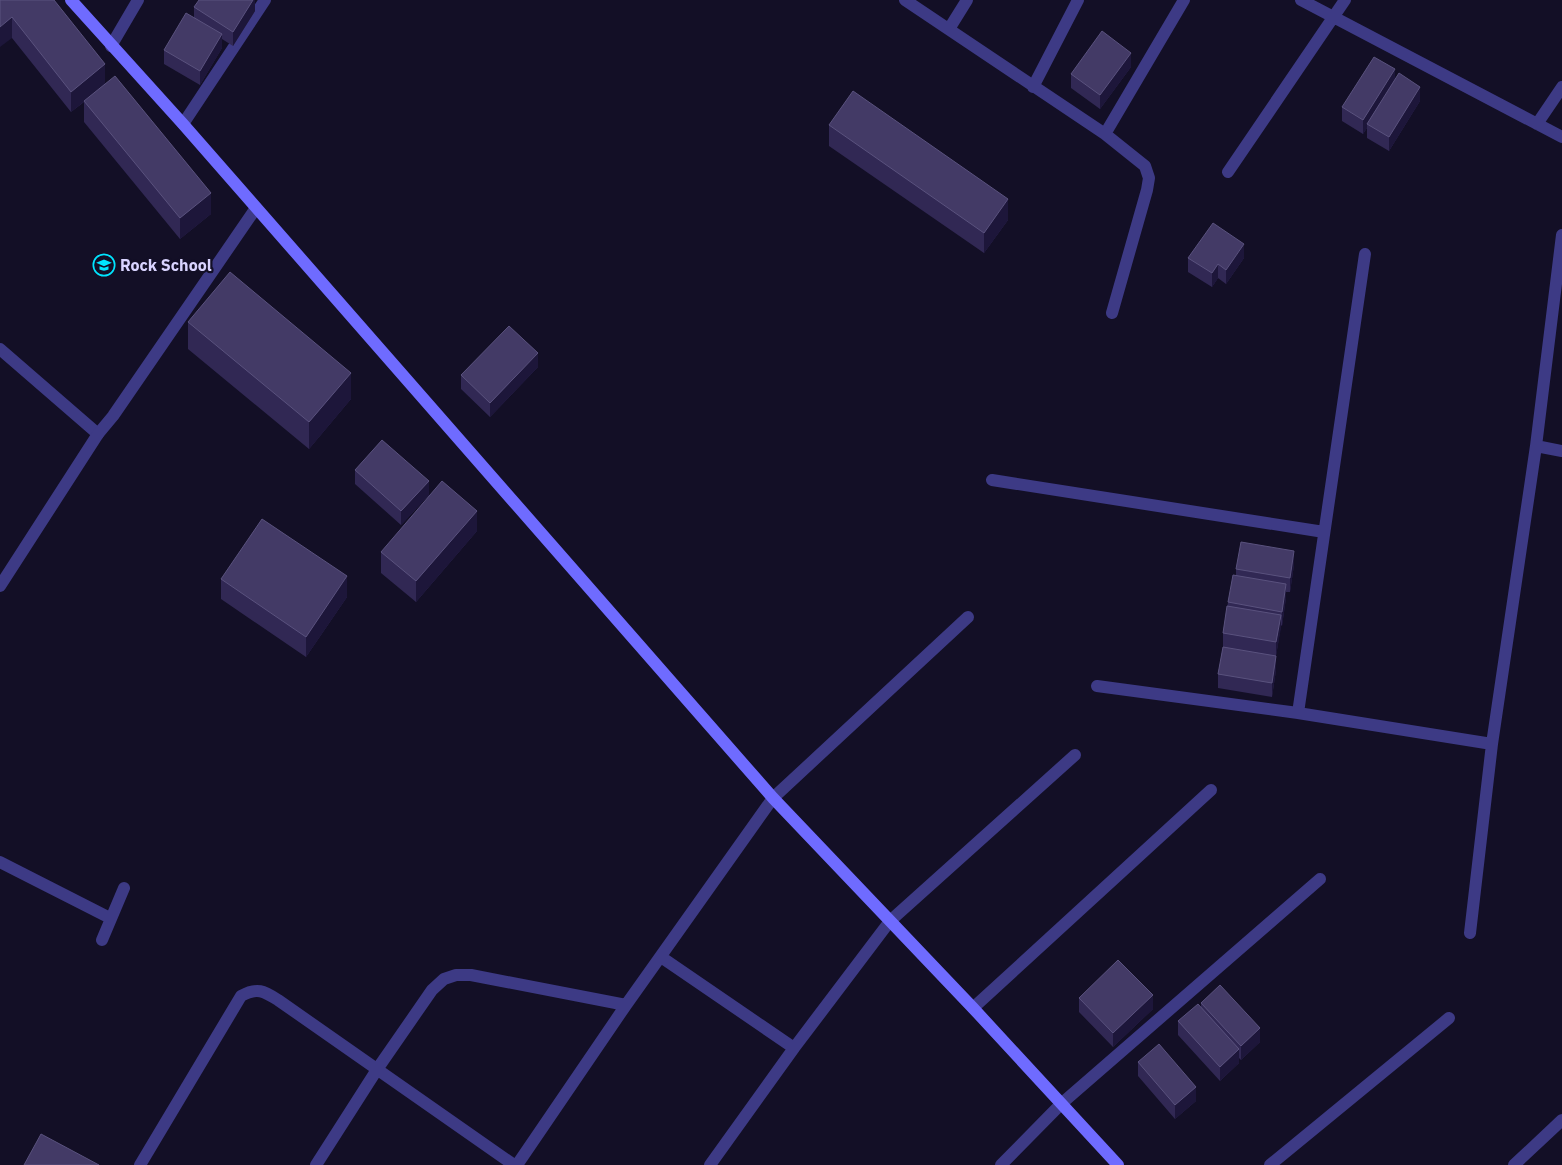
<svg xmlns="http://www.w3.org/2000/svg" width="1562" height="1165" font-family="'IBM Plex Sans',sans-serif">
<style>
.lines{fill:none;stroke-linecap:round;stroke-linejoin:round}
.lane{stroke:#3d3a85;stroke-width:12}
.street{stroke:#3d3a85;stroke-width:12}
.secondary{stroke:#6f6bff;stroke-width:12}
.wall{fill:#312854}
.shaded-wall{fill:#1d163a}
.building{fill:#433a66;stroke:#5a527e}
.labels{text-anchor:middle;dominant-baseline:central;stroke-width:4.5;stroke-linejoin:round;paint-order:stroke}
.poi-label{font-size:16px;font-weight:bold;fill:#d9d4ff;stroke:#130f26;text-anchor:start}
</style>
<rect width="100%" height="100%" fill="#130f26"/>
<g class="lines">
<path class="lane" d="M 0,349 L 98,434"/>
<path class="street" d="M 905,0 L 1105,134 L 1145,166 L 1149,178 L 1147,190 L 1112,313
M 1301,0 L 1562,137
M 949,29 L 967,0
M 111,46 L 138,0
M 1033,87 L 1078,0
M 183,124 L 265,0
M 1537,124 L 1562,87
M 1105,134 L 1184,0
M 1228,172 L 1345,0
M 1536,446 L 1562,451
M 992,480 L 1324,532
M 0,586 L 98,434 L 113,416 L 256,208
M 1097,686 L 1298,713 L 1492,744
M 1298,713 L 1365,254
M 0,862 L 110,918
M 1470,933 L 1492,744 L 1536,446 L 1562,235
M 102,940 L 124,888
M 661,957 L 794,1048
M 973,1008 L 1211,790
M 140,1165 L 241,996 C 257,987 264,991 278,1000 L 514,1165
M 316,1165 L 378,1068 L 432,990 L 444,979 L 456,975 L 471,975 L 626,1005
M 517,1165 L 626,1005 L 773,798 L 968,617
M 710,1165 L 794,1048 L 890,921 L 1075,755
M 1001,1165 L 1061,1104 L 1320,879
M 1270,1165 L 1449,1018
M 1514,1165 L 1562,1120"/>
<path class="secondary" d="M 71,0 L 183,124 L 773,798 L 973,1008 L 1118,1165"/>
</g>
<path class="wall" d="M 0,0 L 105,84 L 211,214 L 180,239 L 84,122 L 84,102 L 71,112 L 12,38 Z
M 255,0 L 255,11 L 233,46 L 222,39 L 222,48 L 200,85 L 164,64 L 164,50 L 194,18 L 194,7 Z
M 1131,67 L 1100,109 L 1071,88 L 1071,74 Z
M 1395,80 L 1420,101 L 1389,151 L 1367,138 L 1367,128 L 1363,134 L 1342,121 L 1342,107 Z
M 829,125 L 1008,220 L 984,253 L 829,146 Z
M 1188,258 L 1244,258 L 1226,284 L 1218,278 L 1212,287 L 1188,272 Z
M 188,322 L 351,399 L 309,449 L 188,349 Z
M 538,367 L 490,417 L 461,389 L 461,375 Z
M 355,470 L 429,495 L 401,525 L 355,484 Z
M 477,531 L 416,602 L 381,573 L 381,552 Z
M 1294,565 L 1290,592 L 1286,592 L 1286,598 L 1282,626 L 1281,625 L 1276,656 L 1276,670 L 1272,697 L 1218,688 L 1218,674 L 1223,647 L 1223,633 L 1228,602 L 1236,576 L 1236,569 Z
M 221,579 L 347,597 L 306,657 L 221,599 Z
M 1079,998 L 1153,1009 L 1113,1047 L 1079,1012 Z
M 1201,1003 L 1260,1042 L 1241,1060 L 1239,1058 L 1239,1063 L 1220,1081 L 1178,1035 L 1178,1021 L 1201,1007 Z
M 1138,1062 L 1196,1101 L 1175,1119 L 1138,1076 Z"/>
<path class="shaded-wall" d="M 253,0 L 255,0 L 255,11 L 233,46 L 233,32 Z
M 12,17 L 12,38 L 0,47 L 0,27 Z
M 222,34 L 222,48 L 200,85 L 200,71 Z
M 1131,53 L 1131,67 L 1100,109 L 1100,95 Z
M 105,64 L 105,85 L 71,112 L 71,92 Z
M 1395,69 L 1395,83 L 1367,124 L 1367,128 L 1363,134 L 1363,120 Z
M 1420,87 L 1420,101 L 1389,151 L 1389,137 Z
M 211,193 L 211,214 L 180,239 L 180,218 Z
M 1008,199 L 1008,220 L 984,253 L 984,233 Z
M 1244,244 L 1244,258 L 1226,284 L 1226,270 Z
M 1218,264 L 1218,278 L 1212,287 L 1212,273 Z
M 538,353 L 538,367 L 490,417 L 490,403 Z
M 351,373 L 351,399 L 309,449 L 309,422 Z
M 429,481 L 429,495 L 401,525 L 401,511 Z
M 477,511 L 477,531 L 416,602 L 416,581 Z
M 1294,551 L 1294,565 L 1290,592 L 1290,578 Z
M 347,576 L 347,597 L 306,657 L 306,637 Z
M 1286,584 L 1286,598 L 1282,626 L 1282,612 Z
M 1281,615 L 1281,628 L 1276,656 L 1276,642 Z
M 1276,656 L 1276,670 L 1272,697 L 1272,683 Z
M 1153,995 L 1153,1009 L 1113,1047 L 1113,1033 Z
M 1260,1028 L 1260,1042 L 1241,1060 L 1241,1046 Z
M 1239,1049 L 1239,1063 L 1220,1081 L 1220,1067 Z
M 1196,1087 L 1196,1101 L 1175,1119 L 1175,1105 Z"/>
<path class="building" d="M 0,0 L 54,0 L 105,64 L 71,92 L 12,17 L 0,27 Z
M 199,0 L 253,0 L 233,32 L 194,7 Z
M 186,13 L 222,34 L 200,71 L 164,50 Z
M 1102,31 L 1131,53 L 1100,95 L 1071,74 Z
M 1374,57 L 1395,69 L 1363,120 L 1342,107 Z
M 1399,73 L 1420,87 L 1389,137 L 1367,124 Z
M 115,76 L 211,193 L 180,218 L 84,101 Z
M 853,91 L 1008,199 L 984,233 L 829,125 Z
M 1213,223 L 1244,244 L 1226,270 L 1218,264 L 1212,273 L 1188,258 Z
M 230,272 L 351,373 L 309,422 L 188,322 Z
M 509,326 L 538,353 L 490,403 L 461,375 Z
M 382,440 L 429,481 L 401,511 L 355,470 Z
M 442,481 L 477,511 L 416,581 L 381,552 Z
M 262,519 L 347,576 L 306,637 L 221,579 Z
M 1241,542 L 1294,551 L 1290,578 L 1236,569 Z
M 1233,575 L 1286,584 L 1282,612 L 1228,602 Z
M 1227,606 L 1281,615 L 1276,642 L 1223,633 Z
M 1223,647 L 1276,656 L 1272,683 L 1218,674 Z
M 1118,960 L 1153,995 L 1113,1033 L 1079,998 Z
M 1220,985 L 1260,1028 L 1241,1046 L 1201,1003 Z
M 1198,1004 L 1239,1049 L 1220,1067 L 1178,1021 Z
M 1159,1044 L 1196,1087 L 1175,1105 L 1138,1062 Z
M 41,1134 L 99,1165 L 24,1165 Z"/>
<defs>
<g id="school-ring" transform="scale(1.125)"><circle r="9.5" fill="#130f26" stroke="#00e5ff" stroke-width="1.5"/><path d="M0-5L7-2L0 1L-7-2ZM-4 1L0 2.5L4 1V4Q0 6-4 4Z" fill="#00e5ff"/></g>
</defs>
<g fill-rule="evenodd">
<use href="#school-ring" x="104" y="265"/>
</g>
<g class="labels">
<g class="poi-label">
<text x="120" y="265">Rock School</text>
</g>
</g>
</svg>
